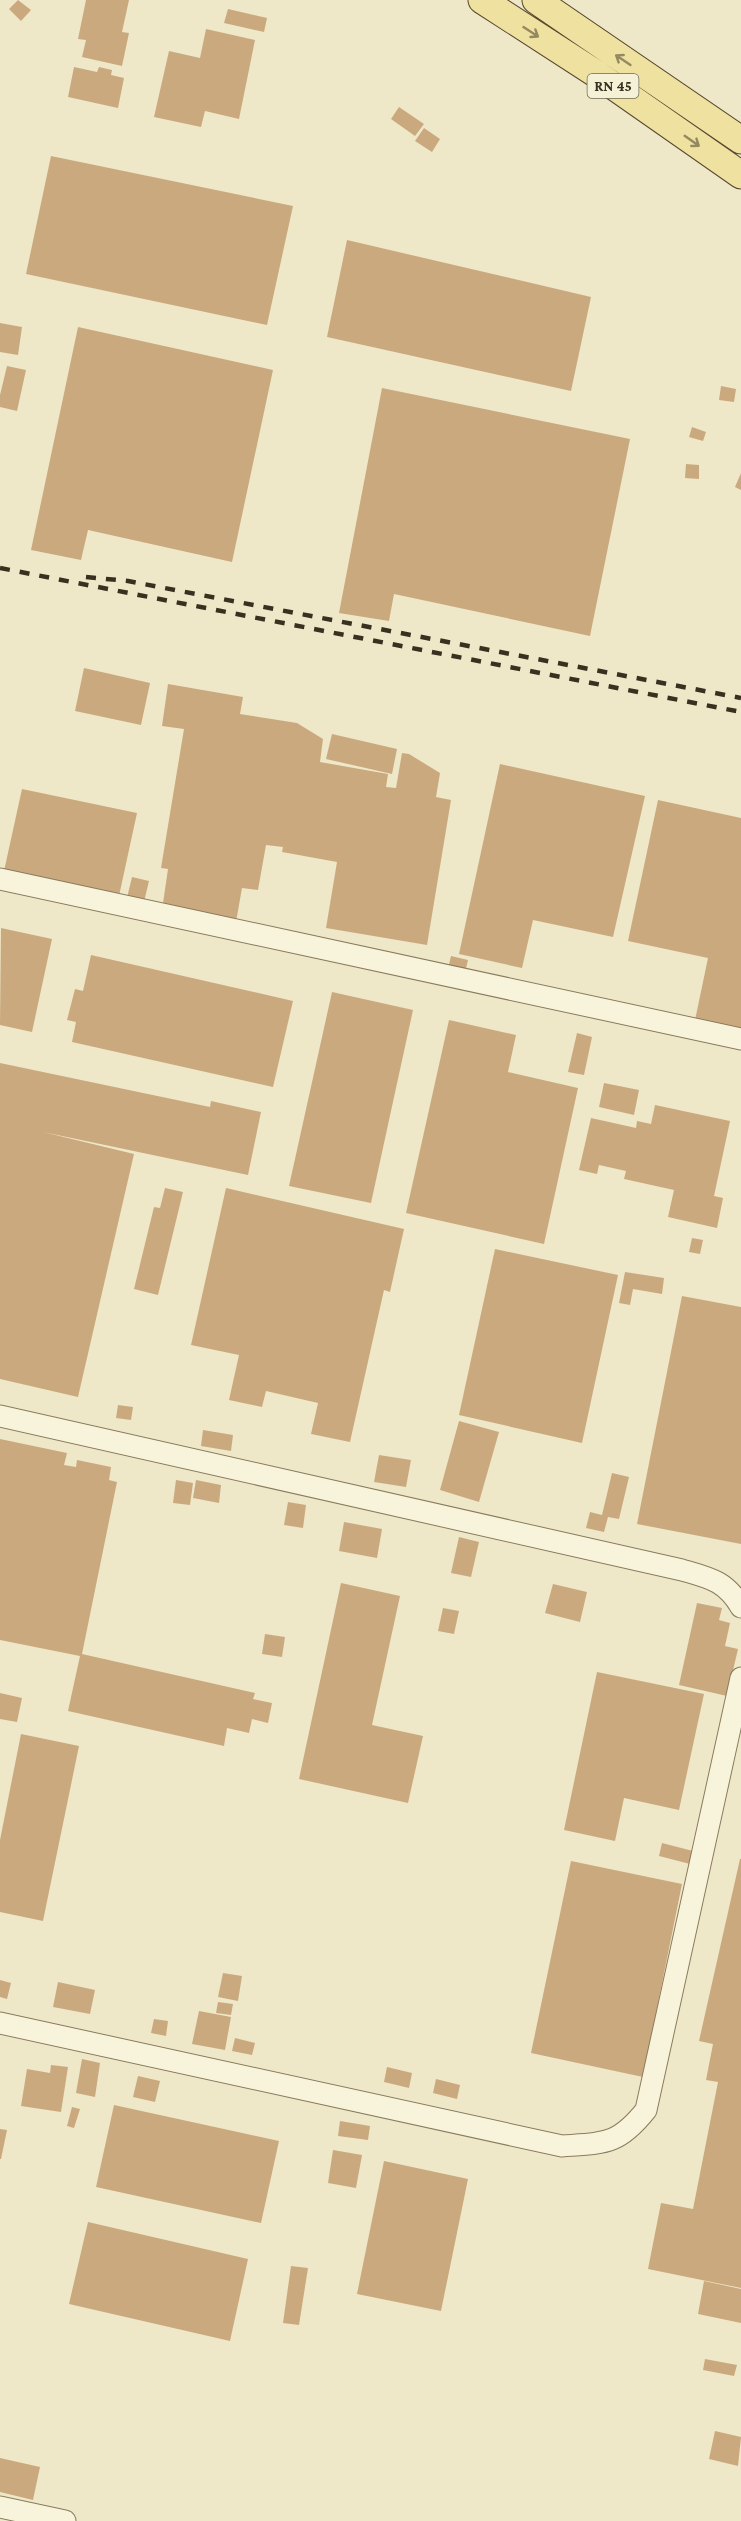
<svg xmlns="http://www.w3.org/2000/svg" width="741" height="2521" font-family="'Crimson Pro',serif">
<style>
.building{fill:#cba97f}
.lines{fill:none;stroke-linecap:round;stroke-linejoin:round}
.minor-casing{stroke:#8a7b5d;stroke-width:23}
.major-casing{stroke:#584831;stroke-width:29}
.minor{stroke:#f8f4db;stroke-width:21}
.major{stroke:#efe2a1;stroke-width:27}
.rail{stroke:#3a3020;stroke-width:4.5;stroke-dasharray:10 10;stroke-linecap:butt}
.oneway{stroke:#948960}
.labels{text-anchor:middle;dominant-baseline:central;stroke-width:5;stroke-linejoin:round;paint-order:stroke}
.shield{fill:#f5f1d7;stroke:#726a57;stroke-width:1.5}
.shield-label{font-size:15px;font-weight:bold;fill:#3a3020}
</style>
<rect width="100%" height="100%" fill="#eee8c8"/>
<path class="building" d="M 18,0 L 31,10 L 21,21 L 9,9 Z
M 86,0 L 129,0 L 122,32 L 129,33 L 122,66 L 82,57 L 86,40 L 78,39 Z
M 228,9 L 267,18 L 264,32 L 224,23 Z
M 206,29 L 255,40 L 239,119 L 205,111 L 201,127 L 154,117 L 169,51 L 200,58 Z
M 74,67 L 97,72 L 99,67 L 112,70 L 111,75 L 124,78 L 118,108 L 68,97 Z
M 399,107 L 424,124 L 415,136 L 391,119 Z
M 424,128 L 440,139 L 432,152 L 415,141 Z
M 51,156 L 293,206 L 267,325 L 26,274 Z
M 347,240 L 591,297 L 571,391 L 327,337 Z
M 0,323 L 22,327 L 18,355 L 0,352 Z
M 78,327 L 273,370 L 232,562 L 88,530 L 81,560 L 31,550 Z
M 7,366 L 26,370 L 17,411 L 0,407 L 0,395 Z
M 721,386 L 736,389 L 734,402 L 719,400 Z
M 382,388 L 630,439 L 590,636 L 394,594 L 389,621 L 339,613 Z
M 692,427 L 706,432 L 703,441 L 689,437 Z
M 686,464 L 699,465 L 699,479 L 685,478 Z
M 741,473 L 741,490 L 735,487 Z
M 84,668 L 150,683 L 141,725 L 75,711 Z
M 168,684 L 243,697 L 240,714 L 297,723 L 323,739 L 320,762 L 388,774 L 386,787 L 396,788 L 402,753 L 409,754 L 440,773 L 436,797 L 451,800 L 427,945 L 326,928 L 337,862 L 282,852 L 283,847 L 266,845 L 258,890 L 242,888 L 236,922 L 162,910 L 168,869 L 161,868 L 184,729 L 162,726 Z
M 332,734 L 397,749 L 392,774 L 326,759 Z
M 500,764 L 645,796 L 613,937 L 533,920 L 522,968 L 459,954 Z
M 22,789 L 137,813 L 119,896 L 4,871 Z
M 658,800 L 741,818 L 741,1035 L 694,1025 L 708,958 L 628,941 Z
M 132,877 L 149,881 L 143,906 L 126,902 Z
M 1,928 L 52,939 L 32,1032 L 0,1025 Z
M 91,955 L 293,1001 L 273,1087 L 72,1042 L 76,1022 L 67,1020 L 75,989 L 83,991 Z
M 451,956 L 468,960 L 464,977 L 447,973 Z
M 332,992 L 413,1010 L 371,1203 L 289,1186 Z
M 449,1020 L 516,1035 L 508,1072 L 578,1088 L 544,1244 L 406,1213 Z
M 577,1033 L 592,1037 L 584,1075 L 568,1072 Z
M 0,1063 L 210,1107 L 211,1101 L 261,1112 L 248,1175 L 43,1132 L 134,1154 L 78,1397 L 0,1379 Z
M 604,1083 L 639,1090 L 634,1115 L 599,1107 Z
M 655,1105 L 730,1121 L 714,1196 L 723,1198 L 717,1228 L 668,1217 L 674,1190 L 624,1179 L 626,1171 L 599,1165 L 597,1174 L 579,1170 L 591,1118 L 636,1128 L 637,1121 L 651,1124 Z
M 165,1188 L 183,1192 L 158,1295 L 134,1289 L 154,1207 L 160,1208 Z
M 226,1188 L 404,1229 L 390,1292 L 384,1290 L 350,1442 L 311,1434 L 318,1403 L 266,1391 L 262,1407 L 229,1400 L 239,1355 L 191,1345 Z
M 692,1238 L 703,1240 L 700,1254 L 689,1252 Z
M 495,1249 L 618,1275 L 582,1443 L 459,1415 Z
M 625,1272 L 664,1278 L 662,1294 L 633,1289 L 630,1305 L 619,1303 Z
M 682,1296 L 741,1307 L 741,1544 L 637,1524 Z
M 118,1405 L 133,1407 L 131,1420 L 116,1418 Z
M 459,1421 L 499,1432 L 479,1502 L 440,1490 Z
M 203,1430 L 233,1435 L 231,1451 L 201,1446 Z
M 0,1439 L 67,1453 L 64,1465 L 76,1467 L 77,1460 L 111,1467 L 109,1480 L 117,1482 L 82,1654 L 255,1693 L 253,1699 L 272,1703 L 268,1723 L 252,1719 L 249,1733 L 227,1728 L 224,1746 L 68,1711 L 80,1656 L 0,1640 Z
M 379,1455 L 411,1460 L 406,1487 L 374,1482 Z
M 612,1473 L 629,1477 L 619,1519 L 608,1517 L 604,1532 L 586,1528 L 590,1512 L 602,1515 Z
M 176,1480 L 193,1483 L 190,1505 L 173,1503 Z
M 196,1480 L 221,1485 L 219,1503 L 193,1498 Z
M 288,1502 L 306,1505 L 303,1528 L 284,1525 Z
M 344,1522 L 382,1529 L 377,1558 L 339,1551 Z
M 459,1537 L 479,1542 L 471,1577 L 451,1573 Z
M 341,1583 L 400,1596 L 372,1725 L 423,1736 L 408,1803 L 299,1779 Z
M 553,1584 L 587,1592 L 580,1622 L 545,1613 Z
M 697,1603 L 722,1608 L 719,1620 L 730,1623 L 725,1646 L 738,1649 L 727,1696 L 679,1685 Z
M 443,1608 L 459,1611 L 454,1634 L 438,1631 Z
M 265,1634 L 285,1637 L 282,1657 L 262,1654 Z
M 597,1672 L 704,1694 L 679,1810 L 624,1798 L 615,1841 L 564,1830 Z
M 0,1693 L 22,1698 L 17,1722 L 0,1719 Z
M 21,1734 L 79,1746 L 43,1921 L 0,1912 L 0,1840 Z
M 662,1843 L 693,1851 L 690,1864 L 659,1856 Z
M 740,1859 L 741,1859 L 741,2288 L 648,2269 L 661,2203 L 693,2209 L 718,2082 L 706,2080 L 713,2044 L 699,2041 Z
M 571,1861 L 682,1884 L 643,2077 L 531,2053 Z
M 223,1973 L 242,1976 L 238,2001 L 218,1997 Z
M 0,1980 L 11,1983 L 7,1999 L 0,1997 Z
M 58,1982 L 95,1990 L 90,2014 L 53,2007 Z
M 218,2002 L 233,2004 L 231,2015 L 216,2013 Z
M 199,2011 L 231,2017 L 225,2050 L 192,2044 Z
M 154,2019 L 168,2021 L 166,2036 L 151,2033 Z
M 235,2038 L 255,2043 L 252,2055 L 232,2051 Z
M 82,2059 L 100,2063 L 95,2097 L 76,2093 Z
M 51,2065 L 68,2067 L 61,2112 L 21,2106 L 27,2069 L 50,2073 Z
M 387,2067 L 412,2073 L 409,2088 L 384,2082 Z
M 138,2076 L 160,2081 L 155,2102 L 133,2097 Z
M 436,2079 L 460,2085 L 457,2099 L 433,2093 Z
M 114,2105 L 279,2141 L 261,2223 L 96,2187 Z
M 72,2107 L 80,2109 L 74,2128 L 67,2126 Z
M 340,2121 L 370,2126 L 368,2140 L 338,2136 Z
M 0,2129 L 7,2130 L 1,2159 L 0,2159 Z
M 333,2150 L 362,2155 L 356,2188 L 328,2183 Z
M 384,2161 L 468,2179 L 441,2311 L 357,2294 Z
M 88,2222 L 248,2259 L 230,2341 L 69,2304 Z
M 291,2266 L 308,2268 L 299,2325 L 283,2323 Z
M 704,2281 L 741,2289 L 741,2323 L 698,2314 Z
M 705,2359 L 737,2365 L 734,2376 L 703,2370 Z
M 715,2431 L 741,2437 L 738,2466 L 709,2459 Z
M 0,2458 L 40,2467 L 33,2500 L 0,2492 Z"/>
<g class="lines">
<g class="minor-casing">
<path id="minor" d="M 0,879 L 741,1039
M 0,1416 L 682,1570 C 710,1578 726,1581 741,1607
M 0,2023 L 562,2146 C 605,2143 618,2145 646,2110 L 741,1678
M 0,2507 L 65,2521"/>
</g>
<g class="major-casing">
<path id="major" d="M 482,0 L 595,73 L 741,175
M 536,0 L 741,140"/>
</g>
<use href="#minor" class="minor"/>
<use href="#major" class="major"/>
<path class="rail" d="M 0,568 L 741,712
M 86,577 L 128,581 L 741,698"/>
</g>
<defs><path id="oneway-shaft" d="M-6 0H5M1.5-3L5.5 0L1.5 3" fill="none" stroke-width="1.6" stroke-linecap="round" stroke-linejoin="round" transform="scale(1.5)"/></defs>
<g class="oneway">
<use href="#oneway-shaft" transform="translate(531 32) rotate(33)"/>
<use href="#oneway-shaft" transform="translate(623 60) rotate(-146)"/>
<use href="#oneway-shaft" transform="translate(692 141) rotate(35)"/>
</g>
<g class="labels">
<rect class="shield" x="587.5" y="74" width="51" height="24" rx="4.5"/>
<g class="shield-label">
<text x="613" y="86">RN 45</text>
</g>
</g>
</svg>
